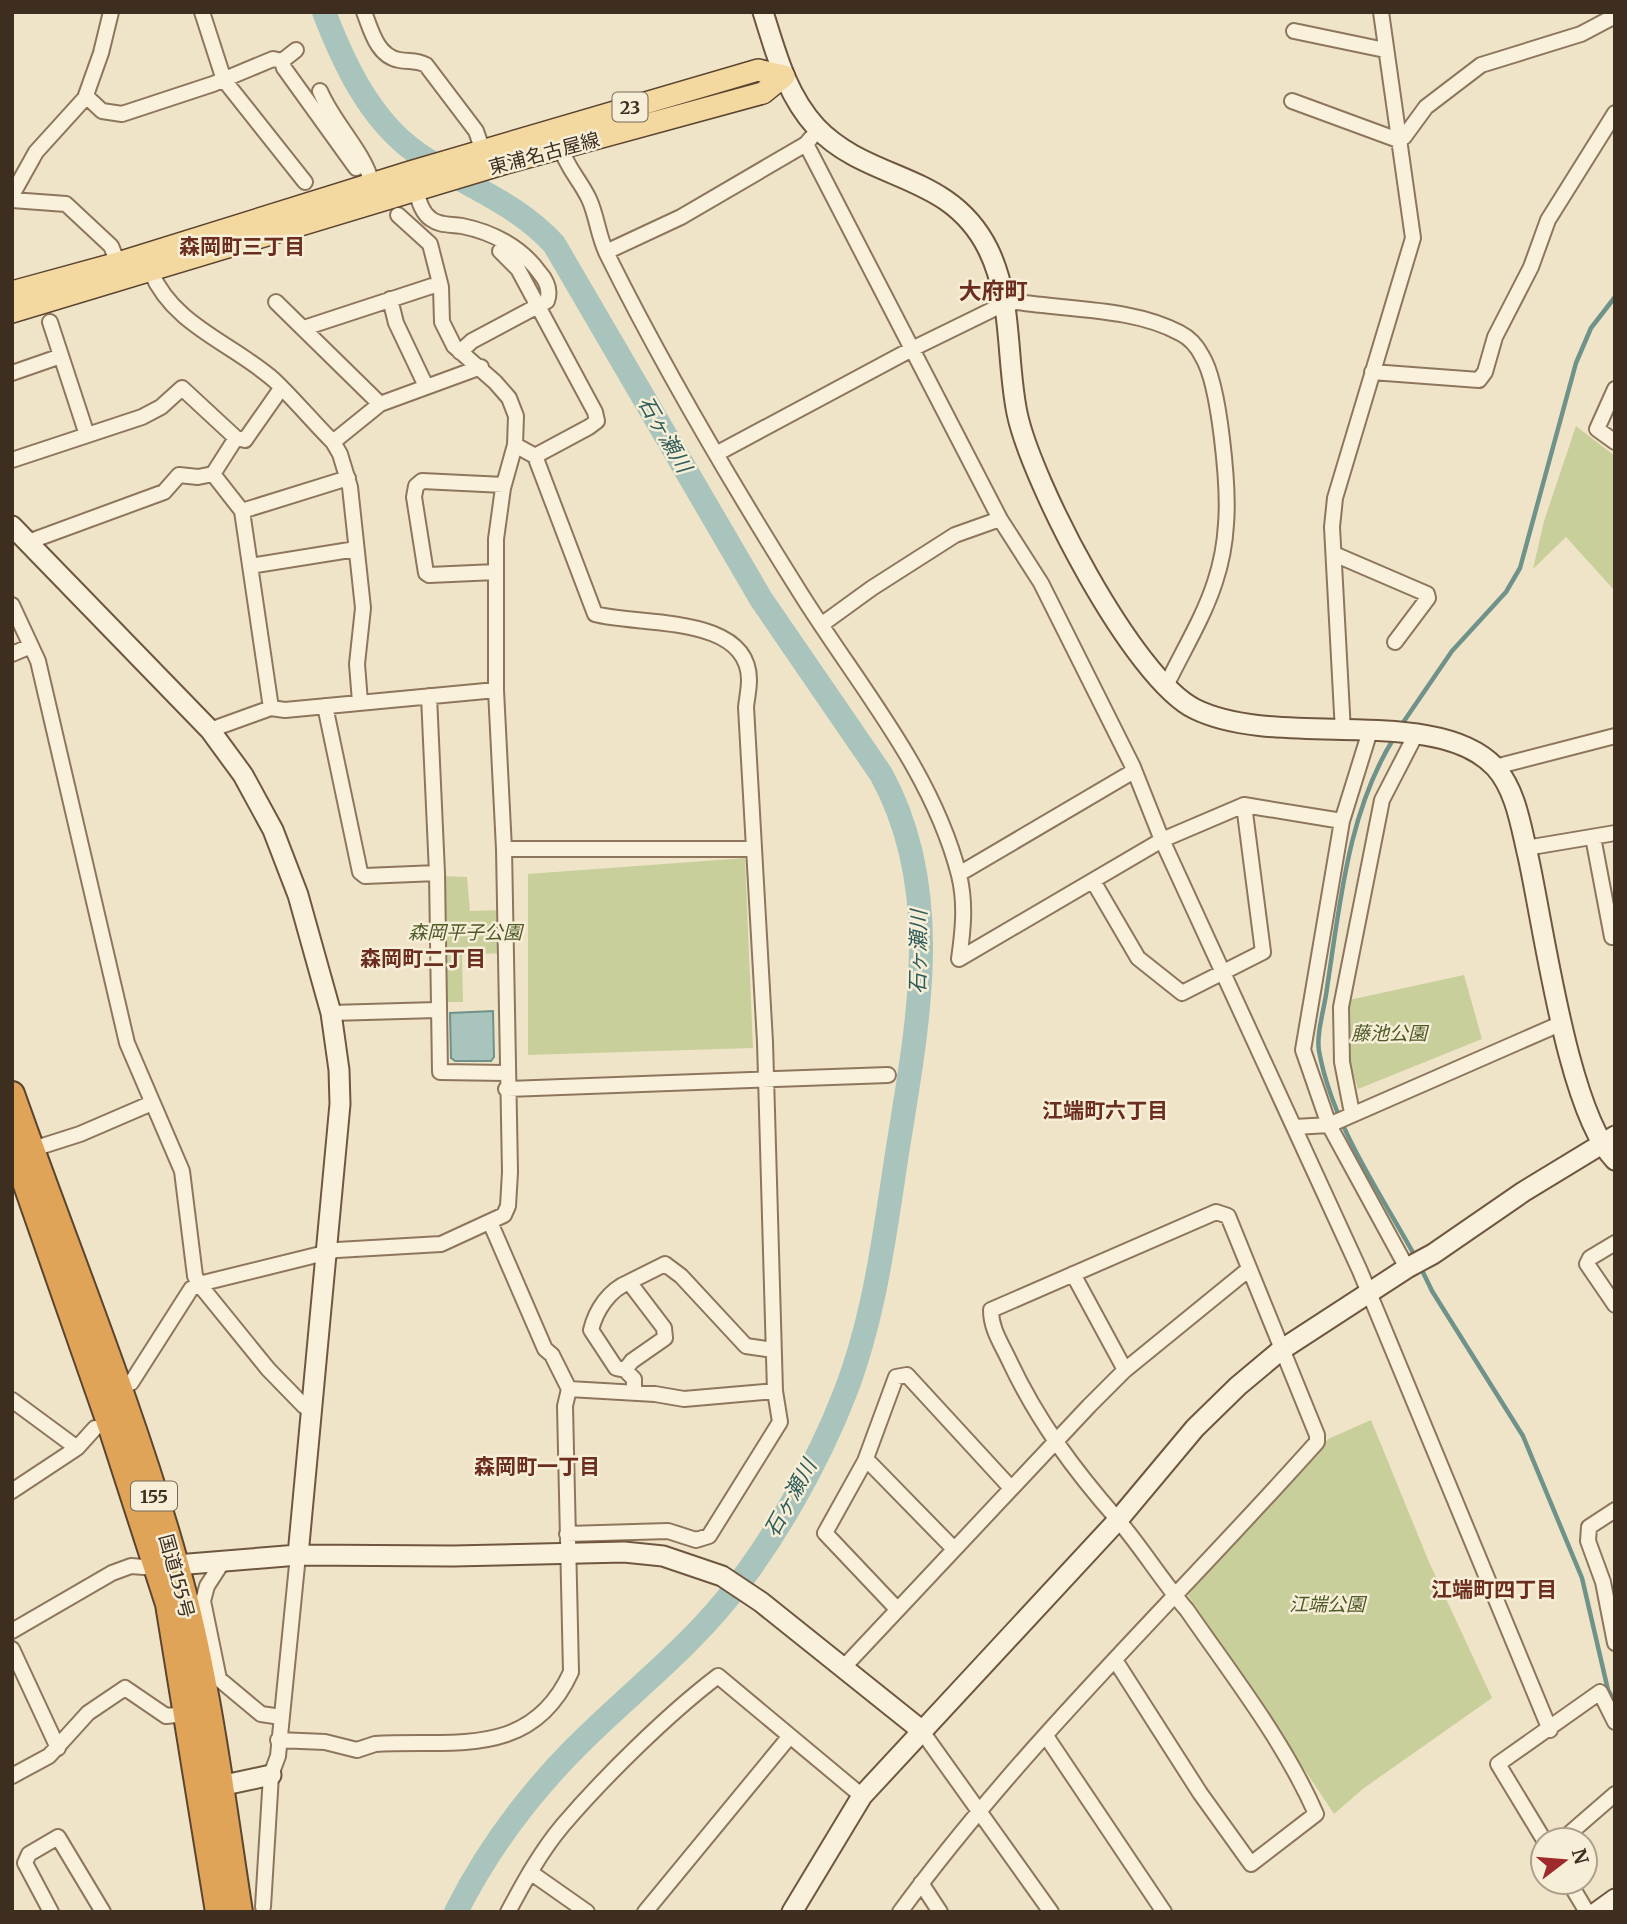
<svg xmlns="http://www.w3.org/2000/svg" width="1627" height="1924" font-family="Merriweather,'Noto Sans JP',serif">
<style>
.green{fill:#c9cf9b}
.water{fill:#a9c4bc;stroke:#6f938a;stroke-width:2}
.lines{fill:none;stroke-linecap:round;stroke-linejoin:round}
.stream{stroke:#6f938a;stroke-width:4.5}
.river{stroke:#a9c4bc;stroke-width:24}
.street-casing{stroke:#8d765c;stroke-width:18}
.secondary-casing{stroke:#6f573f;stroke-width:23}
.primary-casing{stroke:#5b4430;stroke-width:24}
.highway-casing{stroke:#5b4430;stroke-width:28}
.street{stroke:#faf1dc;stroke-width:14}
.secondary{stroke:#faf1dc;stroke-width:19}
.primary{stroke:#f3d9a0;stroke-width:21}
.highway{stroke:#e0a458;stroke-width:24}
.labels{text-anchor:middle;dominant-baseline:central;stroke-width:5;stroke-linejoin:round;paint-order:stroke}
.shield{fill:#f7eed8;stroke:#756857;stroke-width:2}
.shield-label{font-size:18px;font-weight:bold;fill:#3d2e20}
.street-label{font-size:19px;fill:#3d2e20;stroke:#f7eed8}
.park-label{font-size:19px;font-style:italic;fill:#4d5a26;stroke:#f7eed8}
.neighbourhood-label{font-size:21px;font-weight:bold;fill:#6b2e1e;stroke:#f7eed8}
.water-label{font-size:21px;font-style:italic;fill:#2f5d5a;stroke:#f7eed8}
.quarter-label{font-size:23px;font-weight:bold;fill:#6b2e1e;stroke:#f7eed8}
</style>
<rect width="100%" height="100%" fill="#f0e4c8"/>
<path class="green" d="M 1576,426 L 1615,456 L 1615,591 L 1566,537 L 1533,569 L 1544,521 Z
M 745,858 L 753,1048 L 528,1055 L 528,874 Z
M 440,876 L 467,877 L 470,911 L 502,910 L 504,953 L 462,955 L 463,1002 L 445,1002 Z
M 1464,975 L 1482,1039 L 1358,1089 L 1350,1064 L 1349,1000 Z
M 1371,1420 L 1429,1562 L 1492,1698 L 1364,1788 L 1334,1814 L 1188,1595 L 1250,1522 L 1328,1439 Z"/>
<path class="water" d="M 493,1011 L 494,1057 L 491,1061 L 455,1061 L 451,1058 L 450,1013 Z"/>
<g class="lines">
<path class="stream" d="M 1400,727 L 1452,651 L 1506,592 L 1520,568 L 1576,363 L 1591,328 L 1615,297
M 1394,738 C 1348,811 1340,904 1327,988 C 1325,1007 1316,1033 1319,1051 C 1333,1127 1380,1192 1416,1258
M 1420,1266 L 1432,1291 L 1523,1436 L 1582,1578 L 1608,1690 L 1615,1702"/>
<path class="river" d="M 324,12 C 344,64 370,120 417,153 C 464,186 513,200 554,244 L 761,599 L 881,774 C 947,894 916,1031 896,1160 C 884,1239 874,1318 845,1393 C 818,1463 773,1542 726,1600 C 680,1656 623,1699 573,1750 C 526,1798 486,1852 456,1912"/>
<g class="street-casing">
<path id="street" d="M 202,12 L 224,80 L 305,182
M 364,12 C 371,30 377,56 399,60 C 410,62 416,60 426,65 L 476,131 L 483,151
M 1294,31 L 1385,50
M 296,50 L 282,61 L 284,68 L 356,168
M 320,91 C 334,124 363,150 372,183
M 86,96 L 102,111 L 122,114 L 213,84 L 273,59 L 282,61
M 1292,101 L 1398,140
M 1398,140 L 1404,137 L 1426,107 L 1481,65 L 1581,34 L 1615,16
M 806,144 L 1000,519 L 1041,583 L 1133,767 L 1162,840 L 1360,1271 L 1550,1730
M 561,148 C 567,168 580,180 589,199 C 597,216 598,236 607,254 C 665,371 732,484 801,594 C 858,685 932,770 959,875 C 966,903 963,931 959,959
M 416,191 C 419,201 422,213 431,219 C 440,226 451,224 462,226 C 492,232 521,247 539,272 C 547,281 551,290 547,301 L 472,341 L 460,352
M 12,195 L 36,152 L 85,98 L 101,53 L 111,12
M 12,200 L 66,204 L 111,246 L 118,263
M 500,251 L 518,269 L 595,412 L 597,421 L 589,427 L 535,456
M 606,252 L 681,217 L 806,144 L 811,138
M 151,272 C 174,326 232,343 274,380 C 294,399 313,422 333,442 L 340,454 L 350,487 L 363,608 L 357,664 L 360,702
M 390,299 L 396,323 L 424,382 L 429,386
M 276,302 L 380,404
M 50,322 L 87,435
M 304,328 L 432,286 L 441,287
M 1372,372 L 1479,380 L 1485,372 L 1495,337 L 1531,267 L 1548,220 L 1615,113
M 12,373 L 61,356
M 1615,389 L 1597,429 L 1615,442
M 236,438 L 213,474 L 242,511 L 271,708
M 333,442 L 380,404 L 481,367
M 515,445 L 535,456 L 595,614 C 639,626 749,614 749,680 C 749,689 747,698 746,707 L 765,1042 L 775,1391 L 780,1422 L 709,1536 L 696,1540 L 668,1531 L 567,1534
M 716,454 L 912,349 L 1004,304 L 1018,302 C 1070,310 1134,308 1180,333 C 1190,338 1197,346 1202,356 C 1220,385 1229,489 1226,524 C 1225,542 1221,564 1215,582 C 1203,619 1182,652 1165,688
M 12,460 L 142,417 L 161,407 L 182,388 L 236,438 L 245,440 L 280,390
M 242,511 L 348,478
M 28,542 L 164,492 L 179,475 L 198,477 L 213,474
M 1334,554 L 1427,594 L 1428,598 L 1395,642
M 250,566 L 356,549
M 496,572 L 429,575 L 426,573 L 414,497 L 416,486 L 422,481 L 504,485
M 12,605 L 38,661 L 127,1043 L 182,1171 L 195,1276 L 199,1284 L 337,1250 L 441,1244 L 504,1215 L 508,1206 L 510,1172 L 504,849 L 496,690 L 496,539 L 503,488 L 515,445 L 516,416 L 509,398 L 495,382 L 454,346 L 442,322 L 441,287 L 430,244 L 398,215
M 821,625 L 872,588 L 955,535 L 1000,519
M 12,654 L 31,646
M 429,696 L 437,873 L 440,1072 L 506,1073
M 325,706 L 360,872 L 365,876 L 437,873
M 210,730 L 271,708 L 285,710 L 496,690
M 1370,731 L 1342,821 L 1303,1050 L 1329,1125 L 1407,1268
M 1343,732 L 1332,527 L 1335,498 L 1413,238 L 1381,12
M 1495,767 L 1615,736
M 1593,837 L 1612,937 L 1615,936
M 1526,848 L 1615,833
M 504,849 L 754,849
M 959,874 L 1134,771
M 1093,881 L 1138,958 L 1182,993 L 1263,952 L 1244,805
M 959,959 L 1162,840 L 1244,805 L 1342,821
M 331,1013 L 437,1010
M 506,1089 L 888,1075
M 1352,1113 L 1342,1062 L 1341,1007 L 1382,800 L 1416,734
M 1295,1127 L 1329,1125 L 1562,1023
M 33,1149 L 80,1134 L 152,1103
M 1615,1243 L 1590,1258 L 1587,1264 L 1615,1305
M 1073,1274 L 1125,1370
M 625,1370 L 616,1368 L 591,1330 C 596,1310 609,1290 629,1282
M 131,1383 L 191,1289 L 199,1284 L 268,1369 L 304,1406 L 312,1407
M 569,1389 L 655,1394 L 684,1399 L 775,1391
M 634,1393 L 634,1379 L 625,1370 L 632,1361 L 665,1338 L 664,1328 L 629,1282 L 665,1264 L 681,1276 L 746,1346 L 773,1350
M 12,1400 L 77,1448
M 866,1459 L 954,1549
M 12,1491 L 77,1448 L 95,1428
M 1615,1510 L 1589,1527 L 1588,1541 L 1603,1582 L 1615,1643
M 219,1560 L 220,1566 L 207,1586 L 203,1601 L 219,1679 L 261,1714 L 281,1717
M 897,1609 L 825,1533 L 865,1461 L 896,1377 L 907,1375 L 1010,1487
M 12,1631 L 112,1573 L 131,1566 L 157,1568
M 12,1649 L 58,1748
M 842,1669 L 1089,1406 L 1125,1370 L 1249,1269
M 921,1730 L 1051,1912
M 1046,1736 L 1164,1912
M 278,1740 L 325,1742 L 357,1750 L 375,1744 C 453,1739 531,1760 571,1672 L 565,1406 L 569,1389 L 552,1355 L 545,1349 L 490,1222
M 12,1776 L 49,1756 L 88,1713 L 125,1688 L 166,1716 L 186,1714
M 1544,1840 L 1498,1764 L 1600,1692 L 1615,1722
M 1562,1840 L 1615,1794
M 530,1872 L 587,1912
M 1569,1882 L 1587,1912
M 921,1883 L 940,1912
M 263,1907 L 271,1775 L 278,1756 L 298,1555
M 51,1912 L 25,1863 L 29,1854 L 58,1837 L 103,1912
M 508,1912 C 524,1882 541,1851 563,1825 C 604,1777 668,1714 718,1676 L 862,1796
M 645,1912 L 790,1736
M 900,1912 C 1024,1743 1178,1598 1317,1442 L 1317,1435 L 1228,1216 L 1216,1212 L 991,1310 C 991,1329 1001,1343 1009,1360 C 1037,1420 1074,1470 1118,1520 C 1142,1548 1162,1581 1187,1610 C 1232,1675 1284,1741 1316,1814 L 1251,1864 L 1200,1793 L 1115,1660"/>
</g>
<g class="secondary-casing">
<path id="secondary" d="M 763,12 C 776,53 786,94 816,127 C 869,183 949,171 988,249 C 1013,299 1006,359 1017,413 C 1031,481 1133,679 1195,709 C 1278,750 1436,704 1495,767 C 1516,790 1521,827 1528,856 C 1544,928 1568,1113 1615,1160
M 12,526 L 210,730 L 243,775 L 273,830 L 298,895 L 331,1013 L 339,1070 L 340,1104 L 298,1555
M 164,1566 L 298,1555 L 453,1556 L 624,1552 L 663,1556 L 722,1576 L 761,1602 L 921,1730
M 220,1786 L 271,1775
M 792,1912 L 862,1796 L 1118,1520 L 1195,1428 L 1238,1386 L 1281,1350 L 1407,1268 L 1433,1254 L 1523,1192 L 1615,1136
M 1597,1912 L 1615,1899"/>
</g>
<g class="primary-casing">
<path id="primary" d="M 12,292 L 118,263 L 410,172 L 758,70 L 784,76
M 12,312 L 506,163 L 763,93 L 784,76"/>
</g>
<g class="highway-casing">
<path id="highway" d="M 12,1094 C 67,1250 131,1404 176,1564 C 208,1676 222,1796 240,1912
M 12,1145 L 112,1431 L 168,1604 L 218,1912"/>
</g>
<use href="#street" class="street"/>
<use href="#secondary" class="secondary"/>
<use href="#primary" class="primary"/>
<use href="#highway" class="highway"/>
</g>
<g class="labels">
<g class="shield">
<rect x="612.5" y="92.5" width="35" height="29" rx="5"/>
<rect x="131" y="1481.5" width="46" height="29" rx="5"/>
</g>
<g class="shield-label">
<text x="630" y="107">23</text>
<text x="154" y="1496">155</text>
</g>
<g class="street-label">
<text transform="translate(544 153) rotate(-15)">東浦名古屋線</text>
<text transform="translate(177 1576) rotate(75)">国道155号</text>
</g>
<g class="park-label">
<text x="465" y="932">森岡平子公園</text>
<text x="1389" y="1033">藤池公園</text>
<text x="1327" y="1604">江端公園</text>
</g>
<g class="neighbourhood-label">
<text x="242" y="246">森岡町三丁目</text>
<text x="423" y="958">森岡町二丁目</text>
<text x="1105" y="1110">江端町六丁目</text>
<text x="537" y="1466">森岡町一丁目</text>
<text x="1494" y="1589">江端町四丁目</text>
</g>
<g class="water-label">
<text transform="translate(665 434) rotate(60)">石ヶ瀬川</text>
<text transform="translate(918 952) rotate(-89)">石ヶ瀬川</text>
<text transform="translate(790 1498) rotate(-61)">石ヶ瀬川</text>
</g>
<g class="quarter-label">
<text x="993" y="290">大府町</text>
</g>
</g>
<rect width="1627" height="1924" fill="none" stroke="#3d2e20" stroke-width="28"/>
<g transform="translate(1564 1861) rotate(74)"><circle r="33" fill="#f7eed8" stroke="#ada18e" stroke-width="2"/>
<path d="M0-5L12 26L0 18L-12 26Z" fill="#9e2a2b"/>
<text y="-10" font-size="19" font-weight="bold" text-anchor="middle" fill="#3d2e20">N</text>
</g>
</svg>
